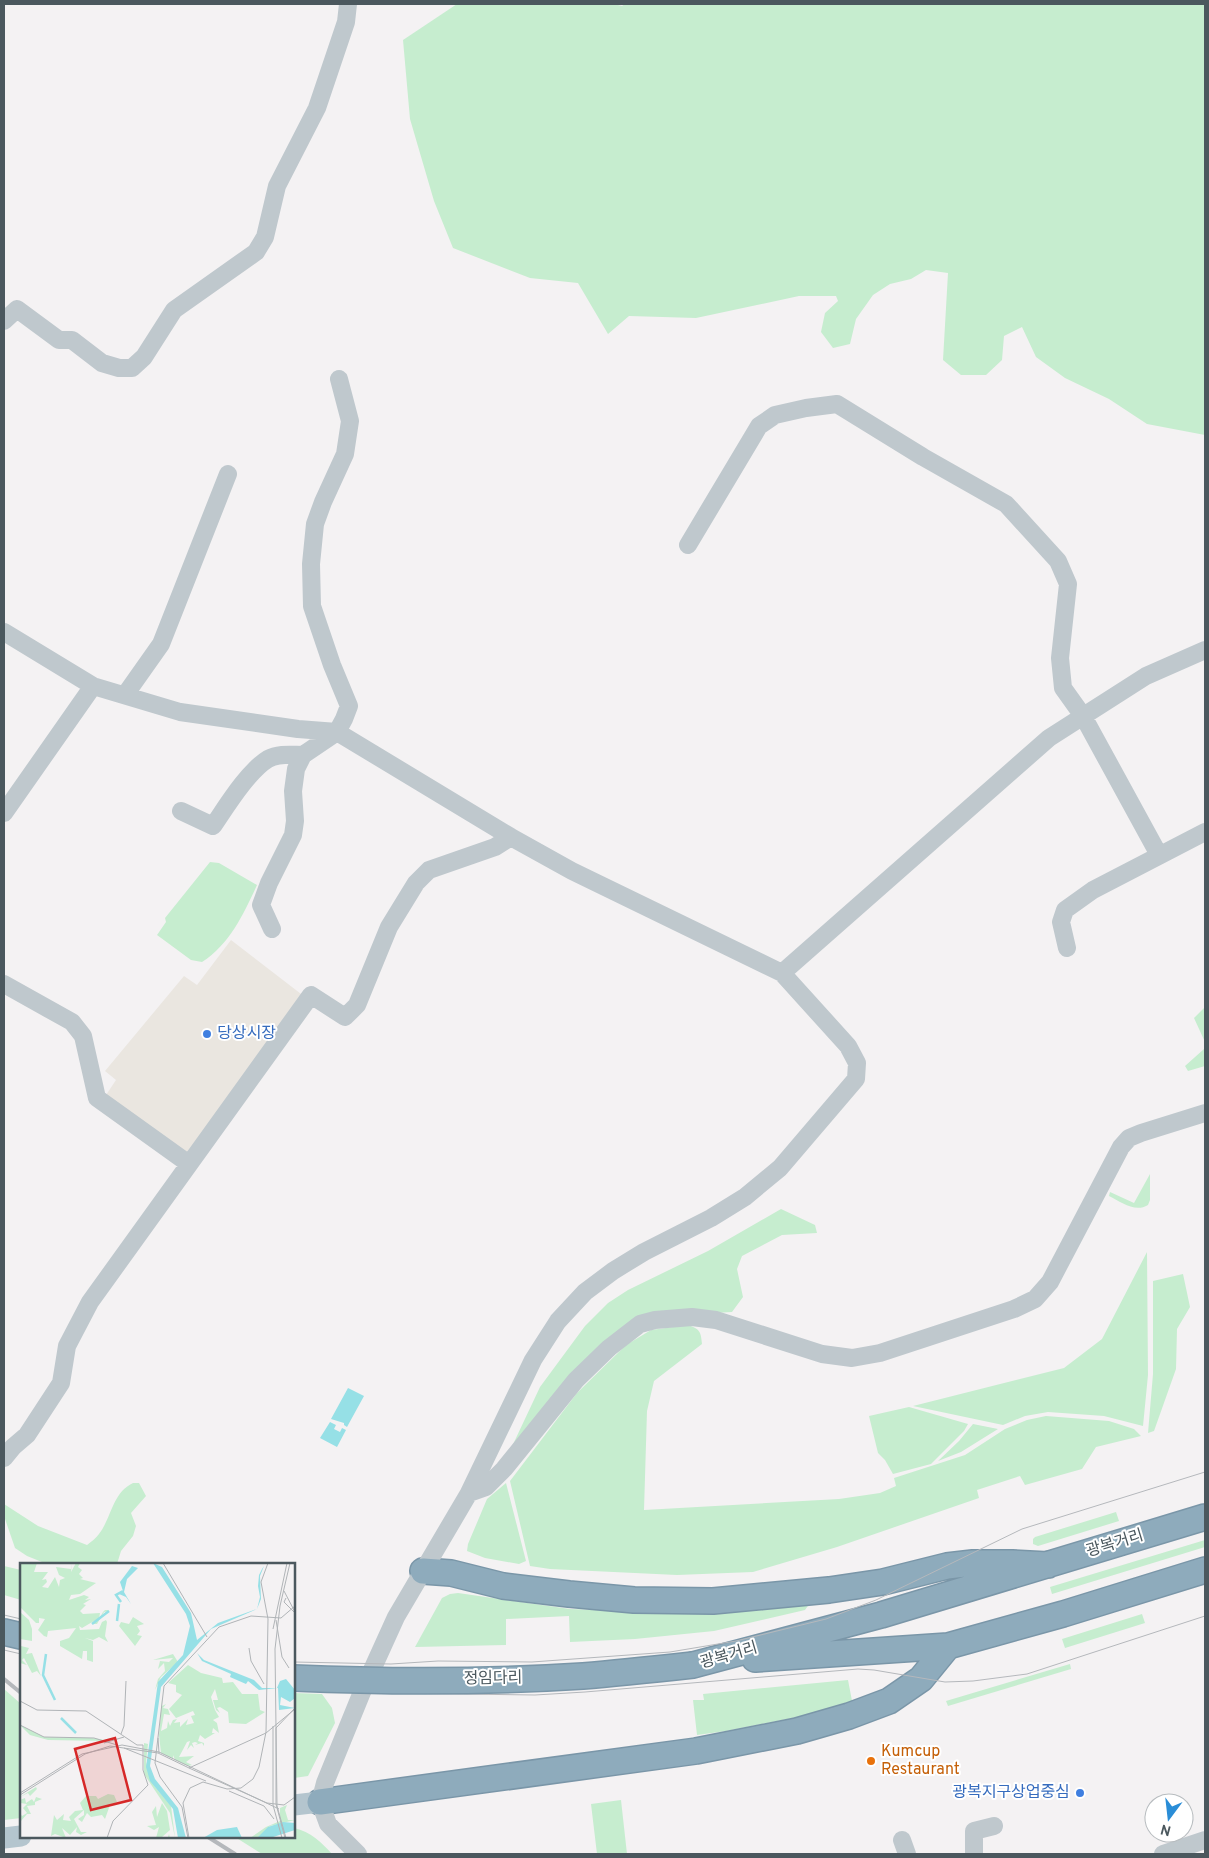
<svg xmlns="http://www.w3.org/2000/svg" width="1209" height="1858" font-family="Overpass,'Noto Sans KR',sans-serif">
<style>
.commercial{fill:#eae6e0}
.green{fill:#c6edcf}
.water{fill:#96e0e6}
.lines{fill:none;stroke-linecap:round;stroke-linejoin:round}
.highway-casing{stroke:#7a96a8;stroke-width:28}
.minor{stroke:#bfc8cd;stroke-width:18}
.major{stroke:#b4c5ce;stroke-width:21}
.highway{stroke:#8eabbc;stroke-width:25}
.tram{stroke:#b5b8bc;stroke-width:1}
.rail{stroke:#b5b8bc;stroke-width:4}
.highway-bridge-casing{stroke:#7a96a8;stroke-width:28;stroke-linecap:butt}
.highway-bridge{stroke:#8eabbc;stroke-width:25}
.shop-dot{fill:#3f7fe0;stroke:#fff;stroke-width:2}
.food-dot{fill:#e8710a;stroke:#fff;stroke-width:2}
.labels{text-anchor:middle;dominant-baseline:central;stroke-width:4;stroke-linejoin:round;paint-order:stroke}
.shop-label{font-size:16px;fill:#366cbe;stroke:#fff;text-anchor:start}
.street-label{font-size:16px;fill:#4b585e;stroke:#fff}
.food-label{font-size:16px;fill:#c56008;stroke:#fff;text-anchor:start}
.inset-river{fill:none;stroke:#96e0e6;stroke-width:2.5}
.inset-road{fill:none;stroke:#b0b4b7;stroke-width:1}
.view{fill:#d62828;fill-opacity:0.15;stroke:#d62828;stroke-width:2.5}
.inset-edge{fill:none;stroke:#4b585e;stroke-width:2.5}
</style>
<rect width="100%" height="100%" fill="#f4f2f3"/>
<path class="commercial" d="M 231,940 L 305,997 L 188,1157 L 104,1098 L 116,1080 L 105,1071 L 184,976 L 197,985 Z"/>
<path class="green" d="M 457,4 L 614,4 L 622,6 L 625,4 L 1205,4 L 1205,435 L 1147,424 L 1109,399 L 1065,378 L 1036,357 L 1022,327 L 1004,336 L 1002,360 L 986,375 L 961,375 L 943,360 L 948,273 L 926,270 L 911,279 L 890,284 L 873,295 L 856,319 L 850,344 L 833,348 L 821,332 L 825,313 L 838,301 L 836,296 L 799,296 L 696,318 L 629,316 L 608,334 L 578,283 L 530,278 L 453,248 L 434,201 L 410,119 L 403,40 Z
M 210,862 L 219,863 L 257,885 C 244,913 230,944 202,962 L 191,960 L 157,935 L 166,922 L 165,918 Z
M 1205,1007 L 1205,1042 L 1194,1018 Z
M 1204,1049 L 1205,1052 L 1205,1066 L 1188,1071 L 1185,1066 Z
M 1150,1174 L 1150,1200 L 1148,1205 C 1135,1213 1121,1202 1109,1196 L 1110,1192 L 1134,1203 Z
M 781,1209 L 815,1225 L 817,1233 L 782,1235 L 742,1256 L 737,1269 L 743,1297 L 732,1312 L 643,1317 L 508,1455 L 540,1387 L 585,1326 L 608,1303 L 628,1290 L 708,1251 Z
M 1147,1252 L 1148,1375 L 1143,1426 L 1104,1416 L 1048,1412 L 1025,1416 L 1003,1425 L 913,1406 L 1064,1368 L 1102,1339 Z
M 1183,1274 L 1190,1307 L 1177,1329 L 1176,1369 L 1154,1431 L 1148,1433 L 1153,1374 L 1153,1281 Z
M 688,1325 C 700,1329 701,1332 702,1344 L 654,1381 L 647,1411 L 644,1510 L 839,1499 L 880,1493 L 896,1486 L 894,1478 L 965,1455 L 1005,1429 L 1027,1420 L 1046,1416 L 1109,1421 L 1134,1429 L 1141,1436 L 1096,1447 L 1082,1469 L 1025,1485 L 1020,1476 L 977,1490 L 979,1498 L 837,1547 L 753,1572 L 677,1575 L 550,1569 L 530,1566 L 510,1481 L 577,1393 L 626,1345 L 651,1330 Z
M 909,1407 L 968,1424 L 964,1431 L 931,1464 L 893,1474 L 885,1460 L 878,1453 L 869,1416 Z
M 973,1424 L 998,1429 L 961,1452 L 938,1461 L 959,1441 Z
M 133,1483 L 139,1483 L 146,1496 L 131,1513 L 136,1526 L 133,1536 L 121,1551 L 117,1564 L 47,1564 L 27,1556 L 15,1548 L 4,1516 L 4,1504 L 38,1526 L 87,1545 C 91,1542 96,1538 99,1534 C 112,1517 112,1493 133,1483 Z
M 506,1483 L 526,1561 L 519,1564 L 485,1558 L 467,1551 L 468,1544 L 487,1499 Z
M 1116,1512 L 1119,1521 L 1038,1546 L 1033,1544 L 1033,1539 L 1035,1537 Z
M 1205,1540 L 1205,1547 L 1052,1594 L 1050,1587 Z
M 4,1566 L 21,1570 L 21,1600 L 4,1595 Z
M 458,1593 L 570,1609 L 679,1613 L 810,1603 L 805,1610 L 714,1631 L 635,1639 L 570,1642 L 569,1616 L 506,1619 L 506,1645 L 415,1647 L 442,1598 L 450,1594 Z
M 1142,1614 L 1145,1623 L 1065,1648 L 1062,1639 Z
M 1070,1664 L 1071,1669 L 948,1706 L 946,1701 Z
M 848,1680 L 853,1706 L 726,1731 L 697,1735 L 693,1700 L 704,1700 L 703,1694 Z
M 4,1689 L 21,1704 L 21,1818 L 4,1820 Z
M 294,1693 L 322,1694 L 332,1708 L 335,1723 L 308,1776 L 294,1778 Z
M 621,1800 L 627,1854 L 597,1854 L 591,1804 Z
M 294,1828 C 311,1832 321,1842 332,1854 L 262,1854 L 235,1837 L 294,1837 Z"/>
<path class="water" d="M 348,1388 L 364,1396 L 347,1427 L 344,1425 L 344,1423 L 331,1419 Z
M 330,1422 L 336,1425 L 334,1429 L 340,1432 L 342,1428 L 346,1430 L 337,1447 L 320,1438 Z"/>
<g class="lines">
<g class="highway-casing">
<path id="highway" d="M 423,1571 L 451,1573 L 503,1586 L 569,1594 L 634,1600 L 713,1601 L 829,1590 L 883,1582 L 947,1566 L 973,1563 L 1012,1563 L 1048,1565
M 4,1632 L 21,1636
M 755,1659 L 948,1646 L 1063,1614 L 1205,1570
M 693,1665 L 881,1615 L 1205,1517
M 320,1802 L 696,1751 L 797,1731 L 849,1716 L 889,1701 L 921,1679 L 948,1646"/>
</g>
<path class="minor" d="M 4,321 L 17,309 L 59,340 L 72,340 L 102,363 L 119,368 L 132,368 L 144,357 L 174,310 L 256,252 L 265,237 L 277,186 L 317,108 L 346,22 L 348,4
M 688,545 L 759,426 L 775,415 L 806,408 L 837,404 L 923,457 L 1006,504 L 1058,561 L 1068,584 L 1060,658 L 1063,688 L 1083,716 L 1159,855
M 4,632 L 93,686 L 180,712 L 298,729 L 337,732 L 344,719 L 349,706 L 332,665 L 312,606 L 311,564 L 315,524 L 323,502 L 345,454 L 350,421 L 339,379
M 125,695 L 161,644 L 228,474
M 181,811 L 213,826 C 226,807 248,771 268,759 C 279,753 292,755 303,755
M 4,813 L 93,686
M 272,929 L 261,905 L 269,883 L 293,835 L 295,821 L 293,791 L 296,769 L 303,755 L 337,732 L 511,837 L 572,871 L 782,973
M 1067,948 L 1061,922 L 1065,910 L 1093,890 L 1205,832
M 4,984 L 72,1022 L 83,1036 L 97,1098 L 189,1164
M 4,1458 L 13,1447 L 27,1435 L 61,1383 L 67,1346 L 90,1302 L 311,995 L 345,1017 L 357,1005 L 389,927 L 416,883 L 429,870 L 495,847 L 511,837
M 469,1493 L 486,1487 L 504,1469 L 576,1380 L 609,1348 L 640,1324 L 655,1320 L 692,1317 L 716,1320 L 822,1354 L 852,1358 L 880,1353 L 1014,1309 L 1035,1299 L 1050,1282 L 1121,1147 L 1129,1138 L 1141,1133 L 1205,1113
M 902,1840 L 907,1854
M 358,1854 L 328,1824 L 320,1802 L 325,1783 L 362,1692 L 396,1617 L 469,1493 L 533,1360 L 558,1321 L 585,1292 L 613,1271 L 644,1252 L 711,1218 L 745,1197 L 780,1168 L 856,1079 L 857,1063 L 848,1046 L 782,973 L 1049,738 L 1146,676 L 1205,650
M 974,1854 L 974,1831 L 994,1826
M 1163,1854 L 1205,1840"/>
<path class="major" d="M 294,1805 L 320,1802
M 4,1838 L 21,1836"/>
<use href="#highway" class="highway"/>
<path class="tram" d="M 4,1615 L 21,1619
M 4,1650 L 21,1654
M 294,1662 L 391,1664 L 438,1661 L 532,1662 L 670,1652 L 736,1641 L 826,1619 L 876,1600 L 1022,1529 L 1205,1472
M 294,1689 L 383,1693 L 535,1695 L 585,1692 L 858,1669 L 874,1670 L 945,1682 L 973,1681 L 1027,1674 L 1205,1616"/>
<path class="rail" d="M 4,1679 L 21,1693
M 208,1837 L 235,1854"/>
<g class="highway-bridge-casing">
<path id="highway-bridge" d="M 294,1678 C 389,1682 488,1682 583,1676 C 619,1673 656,1669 693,1665"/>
</g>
<use href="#highway-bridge" class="highway-bridge"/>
</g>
<g class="shop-dot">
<circle cx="207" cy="1034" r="5"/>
<circle cx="1080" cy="1793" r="5"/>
</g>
<circle class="food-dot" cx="871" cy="1761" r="5"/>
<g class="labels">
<g class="shop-label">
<text x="217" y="1034">당상시장</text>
<text x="1070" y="1793" text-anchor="end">광복지구상업중심</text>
</g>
<g class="street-label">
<text transform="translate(1115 1544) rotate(-17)">광복거리</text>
<text transform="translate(729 1656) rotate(-16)">광복거리</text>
<text transform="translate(493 1679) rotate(-1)">정임다리</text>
</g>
<g class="food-label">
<text x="881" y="1752">Kumcup<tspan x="881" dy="18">Restaurant</tspan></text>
</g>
</g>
<g transform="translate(20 1563)">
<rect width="275" height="275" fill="#f4f2f3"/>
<path d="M 0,0 L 17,0 L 14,9 L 28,9 L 22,17 L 26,16 L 27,19 L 22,24 L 28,25 L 35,14 L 39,24 L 40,17 L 45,15 L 39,12 L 36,4 L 51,6 L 52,0 L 51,9 L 56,0 L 60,0 L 58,4 L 62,7 L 59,11 L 63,15 L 60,16 L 76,20 L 60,31 L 51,32 L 49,37 L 64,32 L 69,34 L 65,37 L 71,36 L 63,41 L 66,42 L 60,48 L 63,51 L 80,50 L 79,56 L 83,49 L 85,47 L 88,47 L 89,48 L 84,49 L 77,61 L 72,61 L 74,58 L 62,65 L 59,63 L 60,67 L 79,66 L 82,59 L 86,57 L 87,59 L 85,73 L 88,79 L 79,74 L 73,77 L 65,75 L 73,78 L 73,99 L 67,97 L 67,88 L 63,88 L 62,96 L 40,83 L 40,78 L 49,75 L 56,65 L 28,68 L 27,74 L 24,73 L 18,67 L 25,56 L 19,55 L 19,60 L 16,60 L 0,44 ZM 0,49 L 9,57 L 12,66 L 12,78 L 0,76 ZM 113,54 L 124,61 L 117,63 L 120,68 L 117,72 L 122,73 L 115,83 L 99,63 L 101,59 L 109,61 ZM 1,83 L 9,85 L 6,91 L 12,90 L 21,113 L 17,108 L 12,110 L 4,95 L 2,97 L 7,102 L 0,100 ZM 153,91 L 158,99 L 141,114 L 135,127 L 138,116 L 145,108 L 144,100 L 138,106 L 140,98 L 149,99 L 153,95 L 133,97 ZM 168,102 L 181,110 L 202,115 L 203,120 L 213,119 L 222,131 L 238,131 L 240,147 L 245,149 L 226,161 L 209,160 L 208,149 L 200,144 L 197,145 L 200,150 L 196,147 L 193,137 L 198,137 L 195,126 L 191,134 L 195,147 L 199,154 L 193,157 L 197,160 L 199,170 L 193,165 L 192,170 L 195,170 L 185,176 L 180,172 L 178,178 L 184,180 L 184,183 L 182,180 L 175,182 L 178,180 L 175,179 L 172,180 L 174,185 L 171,182 L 167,187 L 170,178 L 167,179 L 159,194 L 174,193 L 166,199 L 172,202 L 168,203 L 155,197 L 153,192 L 153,196 L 141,190 L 139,172 L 142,136 L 142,143 L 146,141 L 143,145 L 148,146 L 150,152 L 144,151 L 141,168 L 147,165 L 148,158 L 150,163 L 153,157 L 157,156 L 154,160 L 160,159 L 160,164 L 168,156 L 166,162 L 174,160 L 171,153 L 167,154 L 175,152 L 173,148 L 156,155 L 149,146 L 162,132 L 156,129 L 156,122 L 148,120 ZM 0,162 L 24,174 L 71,175 L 80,176 L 87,178 L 28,177 L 10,172 ZM 124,180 L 128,181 L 126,199 L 135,224 L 151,243 L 155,275 L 150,250 L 124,211 ZM 16,224 L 17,226 L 10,233 L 14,239 L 16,234 L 22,236 L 15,239 L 15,242 L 7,243 L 11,251 L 7,251 L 1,258 L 0,250 L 2,253 L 7,250 L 3,245 L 7,241 L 0,240 L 0,237 L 5,235 L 6,240 L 12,236 L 8,230 L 0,234 ZM 88,231 L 94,232 L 97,239 L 90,242 L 85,256 L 82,252 L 71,254 L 67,250 L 62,259 L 58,256 L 64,252 L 64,247 L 54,256 L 61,269 L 67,269 L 61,272 L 56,269 L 57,264 L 50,272 L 42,265 L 46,275 L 35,271 L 31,273 L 34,252 L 37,257 L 44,251 L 43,257 L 51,258 L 49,254 L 55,248 L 63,247 L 60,240 L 66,233 L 76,233 L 78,236 ZM 142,240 L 147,248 L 150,267 L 142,274 L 148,274 L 149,271 L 150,275 L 136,275 L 139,264 L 134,267 L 127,263 L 136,262 L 132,249 L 136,243 L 137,254 ZM 267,242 L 265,247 L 268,257 L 275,257 L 250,263 L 241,273 L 237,275 L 230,275 L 246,264 L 260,258 L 260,245 Z" fill="#c6edcf"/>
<path d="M 133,0 L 142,4 L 171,50 L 177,77 L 198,60 L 237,46 L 240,34 L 238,23 L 239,12 L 242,6 L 244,3 L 240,13 L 241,36 L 237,46 L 191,66 L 141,124 L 130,203 L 135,216 L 158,245 L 166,275 L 158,275 L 153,246 L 130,218 L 126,204 L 138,119 L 163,92 L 170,63 L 166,51 ZM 112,3 L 118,5 L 107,16 L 104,29 L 111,41 L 106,34 L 99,31 L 103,28 L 100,19 ZM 177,90 L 184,97 L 234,117 L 242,125 L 257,125 L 260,118 L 266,116 L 275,127 L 275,135 L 270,139 L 261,134 L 260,142 L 275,145 L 259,147 L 258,125 L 239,127 L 228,118 L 226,121 L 210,114 L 211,111 L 182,98 ZM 263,259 L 275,260 L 275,267 L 250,275 L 237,275 L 248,264 ZM 217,264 L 222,275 L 183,275 L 197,267 Z" fill="#96e0e6"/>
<path class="inset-river" d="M 101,39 L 96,32 L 103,28M 97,58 L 99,41M 72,61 L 89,48M 26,91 L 23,112 L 35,137M 41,155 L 56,170"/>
<path class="inset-road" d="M 143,0 L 187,74M 264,28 L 275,49M 266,35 L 264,39 L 275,50M 256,57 L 262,94 L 269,105M 253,66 L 267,0M 229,85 L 231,98 L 244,121M 0,138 L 17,147 L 66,148 L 117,182 L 123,182 L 123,207 L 128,222 L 93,258 L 87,275M 0,162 L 24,174 L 74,175 L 97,182M 253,163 L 253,242 L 262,275M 101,171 L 104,163 L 106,118M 138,175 L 139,190M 84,180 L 104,174M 104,185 L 186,218M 169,205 L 246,170 L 275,146M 169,205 L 247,240 L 264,242 L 275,234M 209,228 L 244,243 L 254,256M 0,230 L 62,191 L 102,182 L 139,189 L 259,246M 0,232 L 65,191 L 90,183 L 138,190 L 169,205M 168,275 L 162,244 L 140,214 L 135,200 L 144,123 L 199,64 L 231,53 L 261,55 L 275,43M 169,275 L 163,240 L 170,225 L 183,219 L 207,226 L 221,225 L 233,216 L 239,204 L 246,169 L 248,56 L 241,19 L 248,0M 265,275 L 256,241 L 256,165 L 275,145M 266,275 L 257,243 L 255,86 L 260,43 L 270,0"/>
<path class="view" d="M 95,175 L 111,237 L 71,247 L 55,186 Z"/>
<rect width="275" height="275" class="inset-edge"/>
</g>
<rect width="1209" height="1858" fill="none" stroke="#4b585e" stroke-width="10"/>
<g transform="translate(1169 1818) rotate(195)"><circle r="24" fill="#ffffff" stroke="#b7bcbf"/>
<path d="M0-4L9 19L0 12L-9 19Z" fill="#2a8dd7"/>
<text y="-8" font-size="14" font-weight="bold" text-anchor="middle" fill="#4b585e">N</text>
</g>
</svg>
